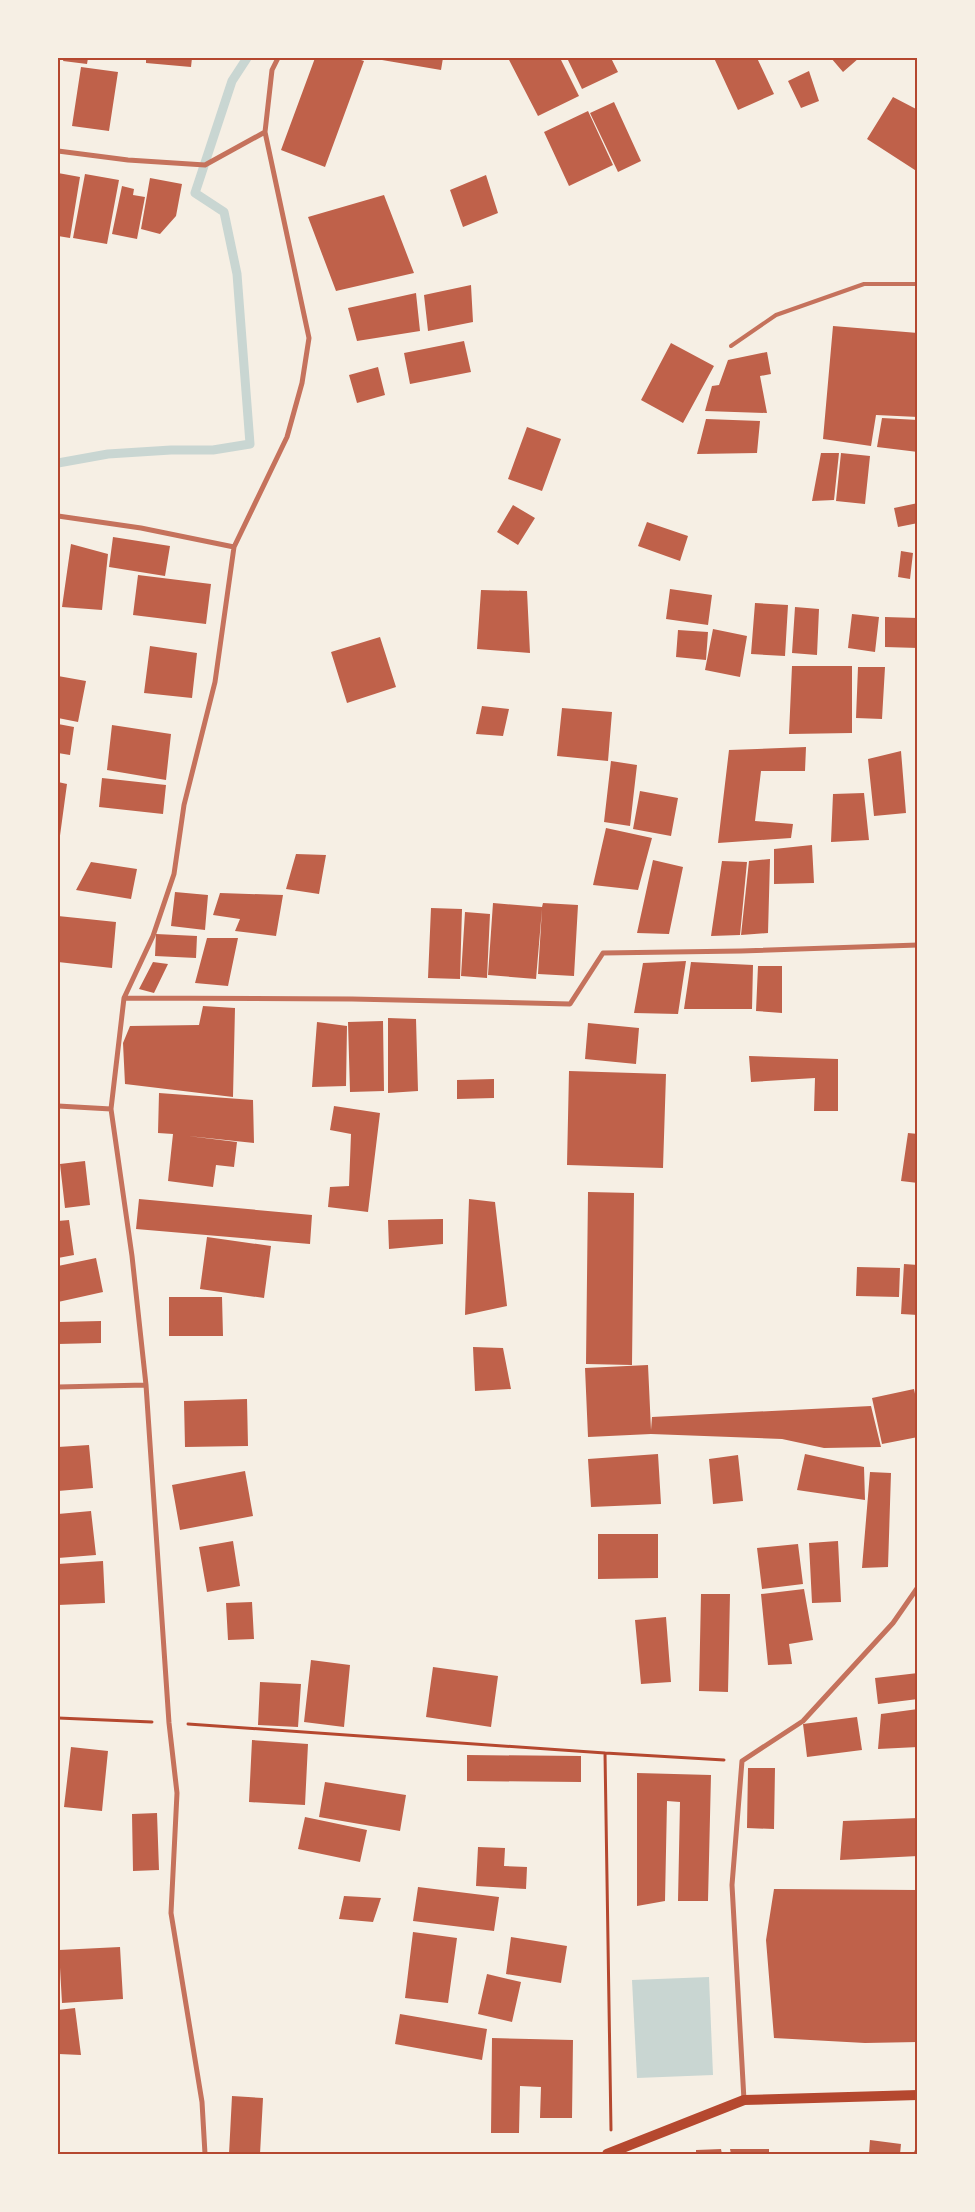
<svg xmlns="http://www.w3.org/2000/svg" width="975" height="2212" font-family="Mulish,sans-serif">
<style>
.water{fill:#c9d6d2}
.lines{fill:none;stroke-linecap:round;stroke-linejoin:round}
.stream{stroke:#c9d6d2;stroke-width:9}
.building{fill:#bf614a}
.path{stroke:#b5482f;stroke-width:3}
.service{stroke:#c5725c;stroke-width:4}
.minor{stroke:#c5725c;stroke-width:5}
.secondary{stroke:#b5482f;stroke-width:10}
.neatline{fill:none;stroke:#b5482f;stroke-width:2}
</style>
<rect width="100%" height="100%" fill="#f6efe4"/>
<path class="water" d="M 709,1977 L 713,2075 L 637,2078 L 632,1980 Z"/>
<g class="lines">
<path class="stream" d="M 58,463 L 108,454 L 171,450 L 213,450 L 250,444 L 237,274 L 224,212 L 195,193 L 232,81 L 247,58"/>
</g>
<path class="building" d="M 64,58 L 88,58 L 87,64 L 63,61 Z
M 146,58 L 192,58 L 191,67 L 146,63 Z
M 315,58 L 355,58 L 364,61 L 325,167 L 281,150 Z
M 383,58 L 443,58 L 441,70 L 382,60 Z
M 508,58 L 560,58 L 579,96 L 538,116 Z
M 567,58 L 611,58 L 618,72 L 582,89 Z
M 714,58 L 757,58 L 774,94 L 738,110 Z
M 831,58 L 859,58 L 843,72 Z
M 81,67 L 118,72 L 109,131 L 72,126 Z
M 809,71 L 819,101 L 801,108 L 788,81 Z
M 893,97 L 918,110 L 918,172 L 867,139 Z
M 614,102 L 641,161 L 618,172 L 590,113 Z
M 588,111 L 613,165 L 569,186 L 544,132 Z
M 58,173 L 80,177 L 70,238 L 58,236 Z
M 85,174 L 119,180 L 107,244 L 73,238 Z
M 486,175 L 498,213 L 463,227 L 450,190 Z
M 150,178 L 182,184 L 176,216 L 160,234 L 141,229 Z
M 122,186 L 134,189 L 133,195 L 145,197 L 137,239 L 112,234 Z
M 384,195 L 414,273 L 336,291 L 308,217 Z
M 471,285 L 473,322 L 428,331 L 424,295 Z
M 416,293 L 420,331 L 357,341 L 348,308 Z
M 833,326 L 918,333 L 918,417 L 876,415 L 871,446 L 823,439 Z
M 464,341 L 471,372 L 410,384 L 404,353 Z
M 671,343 L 714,366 L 683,423 L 641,400 Z
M 767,352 L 771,374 L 760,376 L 767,413 L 705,411 L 712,386 L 719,385 L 728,360 Z
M 378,367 L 385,395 L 357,403 L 349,375 Z
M 882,418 L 918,420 L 918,452 L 877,447 Z
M 706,419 L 760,421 L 757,453 L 697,454 Z
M 527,427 L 561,439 L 542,491 L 508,479 Z
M 821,453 L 839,453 L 834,500 L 812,501 Z
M 841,453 L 870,456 L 865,504 L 836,501 Z
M 918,503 L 918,523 L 898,527 L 894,508 Z
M 513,505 L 535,518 L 518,545 L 497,532 Z
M 647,522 L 688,536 L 680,561 L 638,546 Z
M 113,537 L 170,546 L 165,576 L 109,567 Z
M 71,544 L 108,554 L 102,610 L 62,607 Z
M 901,551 L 913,553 L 910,579 L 898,577 Z
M 138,575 L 211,584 L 206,624 L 133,615 Z
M 670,589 L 712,595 L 708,625 L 666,619 Z
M 481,590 L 527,591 L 530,653 L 477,649 Z
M 755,603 L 788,605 L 785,656 L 751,654 Z
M 795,607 L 819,609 L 817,655 L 792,653 Z
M 852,614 L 879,617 L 875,652 L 848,648 Z
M 885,617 L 918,618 L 918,648 L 885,647 Z
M 713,629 L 747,636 L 740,677 L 705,670 Z
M 678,630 L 708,632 L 706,660 L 676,657 Z
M 380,637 L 396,687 L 347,703 L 331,652 Z
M 150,646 L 197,653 L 192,698 L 144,693 Z
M 792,666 L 852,666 L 852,733 L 789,734 Z
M 858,667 L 885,667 L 882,719 L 856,718 Z
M 58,676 L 86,681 L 78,722 L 58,718 Z
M 482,706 L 509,709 L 503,736 L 476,734 Z
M 562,708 L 612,712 L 608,761 L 557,756 Z
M 58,724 L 74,727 L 70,755 L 58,753 Z
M 112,725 L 171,734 L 166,780 L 107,770 Z
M 806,747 L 805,771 L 761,771 L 755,821 L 793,824 L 791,838 L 718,843 L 729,750 Z
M 901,751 L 906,813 L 874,816 L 868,759 Z
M 611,761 L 637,765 L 630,826 L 604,822 Z
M 102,778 L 166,785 L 163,814 L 99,807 Z
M 58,782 L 67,784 L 59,843 L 58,843 Z
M 640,791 L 678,798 L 671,836 L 633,829 Z
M 864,793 L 869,840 L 831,842 L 833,794 Z
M 606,828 L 652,838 L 638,890 L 593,885 Z
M 812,845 L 814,883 L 774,884 L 774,849 Z
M 296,854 L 326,855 L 319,894 L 286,889 Z
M 770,859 L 768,933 L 741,935 L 749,861 Z
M 653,860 L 683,867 L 669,934 L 637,933 Z
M 722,861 L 747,862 L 740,935 L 711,936 Z
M 91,862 L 137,869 L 131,899 L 76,890 Z
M 175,892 L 208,895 L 205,930 L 171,926 Z
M 220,893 L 283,895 L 276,936 L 235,931 L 240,919 L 213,915 Z
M 493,903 L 542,907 L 543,903 L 578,905 L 574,976 L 538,974 L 542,909 L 536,979 L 488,975 Z
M 431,908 L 462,909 L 460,979 L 428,978 Z
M 465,912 L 490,914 L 487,978 L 461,976 Z
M 58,916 L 116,922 L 112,968 L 58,962 Z
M 156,934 L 197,936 L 196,958 L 155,956 Z
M 207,938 L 238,938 L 228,986 L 195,983 Z
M 686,961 L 678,1014 L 634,1013 L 643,963 Z
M 153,962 L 168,964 L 154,993 L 139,989 Z
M 691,962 L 753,965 L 752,1009 L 684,1009 Z
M 758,966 L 782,966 L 782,1013 L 756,1011 Z
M 203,1006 L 235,1008 L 233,1097 L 125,1084 L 123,1043 L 130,1026 L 199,1025 Z
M 388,1018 L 416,1019 L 418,1091 L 388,1093 Z
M 383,1021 L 384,1091 L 350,1092 L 348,1022 Z
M 317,1022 L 347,1026 L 346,1086 L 312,1087 Z
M 588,1023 L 639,1028 L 636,1064 L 585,1059 Z
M 749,1056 L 838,1059 L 838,1111 L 814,1111 L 815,1078 L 751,1082 Z
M 569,1071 L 666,1074 L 663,1168 L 567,1165 Z
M 494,1079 L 494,1098 L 457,1099 L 457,1080 Z
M 159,1093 L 253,1100 L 254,1143 L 188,1136 L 237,1142 L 234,1167 L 216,1165 L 213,1187 L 168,1181 L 173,1134 L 158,1133 Z
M 334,1106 L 380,1113 L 368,1212 L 328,1207 L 330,1187 L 349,1186 L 351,1134 L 330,1130 Z
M 908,1133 L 918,1134 L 918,1183 L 901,1181 Z
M 85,1161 L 90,1205 L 65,1208 L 60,1164 Z
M 588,1192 L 634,1193 L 632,1365 L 586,1364 Z
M 139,1199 L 312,1215 L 310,1244 L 136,1229 Z
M 469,1199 L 495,1202 L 507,1306 L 465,1315 Z
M 443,1219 L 443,1244 L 389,1249 L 388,1220 Z
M 69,1220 L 74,1255 L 58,1258 L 58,1221 Z
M 207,1237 L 271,1246 L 264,1298 L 200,1289 Z
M 96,1258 L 103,1292 L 58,1302 L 58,1266 Z
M 904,1264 L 918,1265 L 918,1315 L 901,1314 Z
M 857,1267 L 900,1268 L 899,1297 L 856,1296 Z
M 169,1297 L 222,1297 L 223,1336 L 169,1336 Z
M 101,1321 L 101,1343 L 58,1344 L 58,1322 Z
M 473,1347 L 503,1348 L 511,1389 L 475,1391 Z
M 648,1365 L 651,1430 L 652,1417 L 871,1406 L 881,1447 L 824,1448 L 782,1439 L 651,1434 L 588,1437 L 585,1368 Z
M 914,1389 L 918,1408 L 918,1437 L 882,1444 L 872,1398 Z
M 247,1399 L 248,1446 L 185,1447 L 184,1401 Z
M 89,1445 L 93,1488 L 58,1491 L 58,1447 Z
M 658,1454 L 661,1504 L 591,1507 L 588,1459 Z
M 805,1454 L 864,1467 L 865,1500 L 797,1490 Z
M 738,1455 L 743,1501 L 713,1504 L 709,1459 Z
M 245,1471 L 253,1516 L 180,1530 L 172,1485 Z
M 870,1472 L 891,1473 L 888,1567 L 862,1568 Z
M 91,1511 L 96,1555 L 58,1558 L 58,1514 Z
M 598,1534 L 658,1534 L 658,1578 L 598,1579 Z
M 233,1541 L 240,1586 L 207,1592 L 199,1547 Z
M 838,1541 L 841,1602 L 812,1603 L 809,1543 Z
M 798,1544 L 803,1584 L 762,1589 L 757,1548 Z
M 103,1561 L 105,1603 L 58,1605 L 58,1564 Z
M 804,1589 L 813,1640 L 789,1644 L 792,1664 L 768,1665 L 761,1594 Z
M 701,1594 L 730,1594 L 728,1692 L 699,1691 Z
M 252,1602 L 254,1639 L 228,1640 L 226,1603 Z
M 666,1617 L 671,1682 L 641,1684 L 635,1620 Z
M 311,1660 L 350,1665 L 344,1727 L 304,1722 Z
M 433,1667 L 498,1676 L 491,1727 L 426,1717 Z
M 918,1673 L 918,1699 L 878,1704 L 875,1678 Z
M 260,1682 L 301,1684 L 298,1727 L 258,1725 Z
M 918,1709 L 918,1747 L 878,1749 L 881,1714 Z
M 857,1717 L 862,1750 L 807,1757 L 803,1724 Z
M 252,1740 L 308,1744 L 305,1805 L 249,1802 Z
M 71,1747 L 108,1751 L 102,1811 L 64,1807 Z
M 467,1755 L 581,1756 L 581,1782 L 467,1781 Z
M 748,1768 L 775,1768 L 774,1829 L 747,1828 Z
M 637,1773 L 711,1775 L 708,1901 L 678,1901 L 680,1802 L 667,1801 L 665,1901 L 637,1906 Z
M 325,1782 L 406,1795 L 400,1831 L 319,1817 Z
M 157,1813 L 159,1870 L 133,1871 L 132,1814 Z
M 305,1817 L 367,1830 L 360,1862 L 298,1849 Z
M 918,1818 L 918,1856 L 840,1860 L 843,1821 Z
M 478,1847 L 505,1848 L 504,1866 L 527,1867 L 526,1889 L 476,1886 Z
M 418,1887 L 499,1897 L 494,1931 L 413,1921 Z
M 774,1889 L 918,1890 L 918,2042 L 865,2043 L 774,2038 L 766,1940 Z
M 344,1896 L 381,1898 L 373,1922 L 339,1919 Z
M 413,1932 L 457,1938 L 448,2003 L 405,1998 Z
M 511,1937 L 567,1946 L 561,1983 L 506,1974 Z
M 120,1947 L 123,1999 L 62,2003 L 59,1950 Z
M 487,1974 L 521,1982 L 512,2022 L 478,2014 Z
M 75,2008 L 81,2055 L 59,2054 L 58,2010 Z
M 400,2014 L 487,2029 L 482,2060 L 395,2044 Z
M 492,2038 L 573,2040 L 572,2118 L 540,2118 L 541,2087 L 520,2086 L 519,2133 L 491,2133 Z
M 232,2096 L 263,2098 L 260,2154 L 229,2154 Z
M 870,2140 L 901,2144 L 900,2154 L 869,2154 Z
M 721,2149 L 722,2154 L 696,2154 L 696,2150 Z
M 730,2149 L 769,2149 L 769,2154 L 731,2154 Z"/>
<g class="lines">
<path class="path" d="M 58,1718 L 152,1722
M 188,1724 L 605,1753
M 611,2130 L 605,1753 L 724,1760"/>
<path class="service" d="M 731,346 L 776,315 L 864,284 L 918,284"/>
<path class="minor" d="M 58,151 L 128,160 L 205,165 L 265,132
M 58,516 L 141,528 L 234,547
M 124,998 L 352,999 L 570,1004 L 603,953 L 741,951 L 918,945
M 58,1106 L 111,1109
M 58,1387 L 146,1385
M 744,2100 L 732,1885 L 742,1761 L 803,1721 L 893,1623 L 918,1587
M 205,2154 L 202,2102 L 171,1913 L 177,1793 L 169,1723 L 146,1385 L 132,1256 L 111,1109 L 124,998 L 153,936 L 174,874 L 184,805 L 215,682 L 234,547 L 287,437 L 302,383 L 309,338 L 265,132 L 272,70 L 278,58
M 916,2154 L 918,2149"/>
<path class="secondary" d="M 607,2154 L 744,2100 L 918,2095"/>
</g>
<rect width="975" height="2212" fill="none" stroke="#f6efe4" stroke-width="118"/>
<rect x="59" y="59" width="857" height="2094" class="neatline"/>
</svg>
